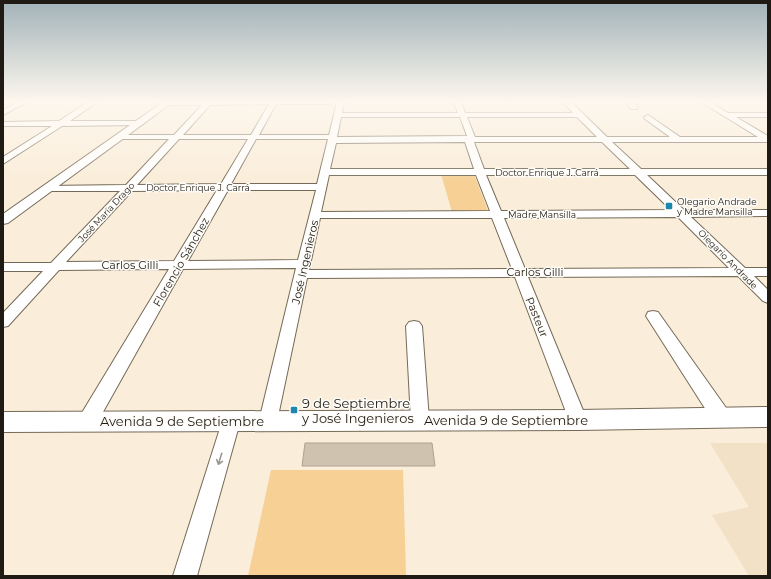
<svg xmlns="http://www.w3.org/2000/svg" width="771" height="579" font-family="Montserrat,sans-serif">
<style>
.built{fill:#f3e1c7}
.green{fill:#f6d094}
.building{fill:#cfc2af;stroke:#afa390}
.lines{fill:none;stroke-linecap:round;stroke-linejoin:round}
.minor-casing{stroke:#756a58;stroke-width:2}
.tertiary-casing{stroke:#756a58;stroke-width:2}
.minor{fill:#fff;fill-rule:evenodd}
.tertiary{fill:#fff;fill-rule:evenodd}
.oneway{stroke:#9a9895}
.poi-dot{fill:#1d88af;stroke:#fefcf8;stroke-width:1.5}
.labels{text-anchor:middle;dominant-baseline:central;stroke-width:3;stroke-linejoin:round;paint-order:stroke}
.far-street-label{font-size:9px;fill:#1f1a13;stroke:#fefcf8}
.far-poi-label{font-size:9px;fill:#1f1a13;stroke:#fefcf8;text-anchor:start}
.street-label{font-size:11px;fill:#1f1a13;stroke:#fefcf8}
.near-poi-label{font-size:13px;fill:#1f1a13;stroke:#fefcf8;text-anchor:start}
.near-street-label{font-size:13px;fill:#1f1a13;stroke:#fefcf8}
</style>
<rect width="100%" height="100%" fill="#faedd9"/>
<path class="built" d="M 710,443 L 768,443 L 768,576 L 749,576 L 712,515 L 749,507 Z"/>
<path class="green" d="M 441,174 L 474,174 L 488,211 L 452,212 Z
M 271,470 L 403,470 L 406,576 L 248,576 Z"/>
<path class="building" d="M 305,443 L 432,443 L 435,466 L 302,466 Z"/>
<g class="lines">
<g class="minor-casing">
<path id="minor" d="M 18,102 L 27,102 L 3,115 L 3,110 Z
M 88,102 L 97,102 L 70,121 L 140,121 L 144,123 L 140,125 L 62,126 L 3,164 L 3,157 L 52,126 L 3,126 L 3,122 L 59,121 Z
M 165,102 L 334,102 L 331,104 L 276,104 L 259,135 L 329,135 L 337,102 L 344,102 L 342,113 L 458,113 L 454,102 L 461,102 L 465,113 L 573,113 L 563,102 L 571,102 L 607,137 L 670,137 L 645,119 L 644,117 L 648,115 L 680,137 L 758,137 L 701,102 L 710,102 L 728,113 L 768,113 L 768,117 L 736,117 L 768,136 L 768,142 L 612,142 L 641,169 L 768,169 L 768,175 L 647,175 L 684,210 L 768,210 L 768,216 L 691,217 L 745,268 L 768,268 L 768,276 L 754,276 L 768,290 L 768,303 L 763,301 L 738,276 L 528,277 L 587,420 L 585,426 L 578,428 L 571,426 L 569,420 L 515,277 L 307,278 L 277,421 L 275,427 L 268,429 L 261,427 L 259,421 L 296,268 L 183,269 L 94,428 L 87,430 L 80,428 L 78,422 L 80,416 L 169,269 L 59,270 L 8,326 L 3,327 L 3,313 L 43,271 L 3,271 L 3,263 L 51,263 L 120,191 L 49,191 L 44,188 L 45,186 L 126,185 L 169,139 L 120,139 L 116,137 L 117,135 L 174,135 L 202,105 L 168,105 ZM 269,104 L 251,135 L 183,135 L 210,105 ZM 341,117 L 460,117 L 467,136 L 337,137 ZM 467,117 L 577,117 L 597,137 L 475,137 ZM 179,139 L 248,139 L 221,184 L 137,185 ZM 256,139 L 328,139 L 317,184 L 231,184 ZM 465,142 L 474,169 L 330,169 L 336,143 ZM 474,142 L 602,142 L 630,169 L 484,169 ZM 329,175 L 476,175 L 490,211 L 321,212 ZM 486,175 L 635,175 L 671,210 L 501,211 ZM 217,190 L 174,261 L 66,262 L 132,191 ZM 228,190 L 316,190 L 298,260 L 188,261 ZM 678,217 L 729,268 L 525,269 L 504,218 ZM 320,218 L 492,218 L 512,269 L 309,270 Z
M 625,102 L 633,102 L 638,107 L 637,109 L 631,109 Z
M 653,311 L 658,312 L 729,412 L 731,418 L 729,424 L 722,426 L 715,424 L 646,316 L 648,312 Z
M 414,321 L 419,322 L 422,326 L 429,420 L 427,426 L 420,428 L 413,426 L 411,420 L 406,326 L 409,322 Z
M 231,414 L 238,416 L 240,422 L 197,576 L 173,576 L 222,422 L 224,416 Z"/>
</g>
<g class="tertiary-casing">
<path id="tertiary" d="M 163,102 L 173,102 L 8,223 L 3,224 L 3,214 Z
M 768,407 L 768,427 L 578,430 L 3,432 L 3,412 L 578,410 Z"/>
</g>
<use href="#minor" class="minor"/>
<use href="#tertiary" class="tertiary"/>
</g>
<defs><path id="oneway-shaft" d="M-6 0H5M1.5-3L5.5 0L1.5 3" fill="none" stroke-width="1.6" stroke-linecap="round" stroke-linejoin="round"/></defs>
<use class="oneway" href="#oneway-shaft" transform="translate(220 459) rotate(107)"/>
<linearGradient id="sky" x2="0" y2="1"><stop stop-color="#a1b2b8"/><stop offset="0.55" stop-color="#fdf7ee"/><stop offset="1" stop-color="#fdf7ee" stop-opacity="0"/></linearGradient>
<rect width="771" height="184" fill="url(#sky)"/>
<g class="poi-dot">
<rect x="665" y="202" width="8" height="8" rx="2"/>
<rect x="290" y="406" width="8" height="8" rx="2"/>
</g>
<g class="labels">
<g class="far-street-label">
<text x="547" y="172">Doctor Enrique J. Carrá</text>
<text x="198" y="187">Doctor Enrique J. Carrá</text>
<text transform="translate(106 212) rotate(-47)">José María Drago</text>
<text x="542" y="214">Madre Mansilla</text>
<text transform="translate(728 259) rotate(45)">Olegario Andrade</text>
</g>
<g class="far-poi-label">
<text x="677" y="201">Olegario Andrade<tspan x="677" dy="10">y Madre Mansilla</tspan></text>
</g>
<g class="street-label">
<text transform="translate(181 262) rotate(-60)">Florencio Sánchez</text>
<text transform="translate(305 262) rotate(-77)">José Ingenieros</text>
<text x="130" y="265">Carlos Gilli</text>
<text x="535" y="272">Carlos Gilli</text>
<text transform="translate(537 317) rotate(68)">Pasteur</text>
</g>
<g class="near-poi-label">
<text x="302" y="403">9 de Septiembre<tspan x="302" dy="15">y José Ingenieros</tspan></text>
</g>
<g class="near-street-label">
<text x="506" y="420">Avenida 9 de Septiembre</text>
<text x="182" y="421">Avenida 9 de Septiembre</text>
</g>
</g>
<rect width="771" height="579" fill="none" stroke="#1f1a13" stroke-width="8"/>
</svg>
